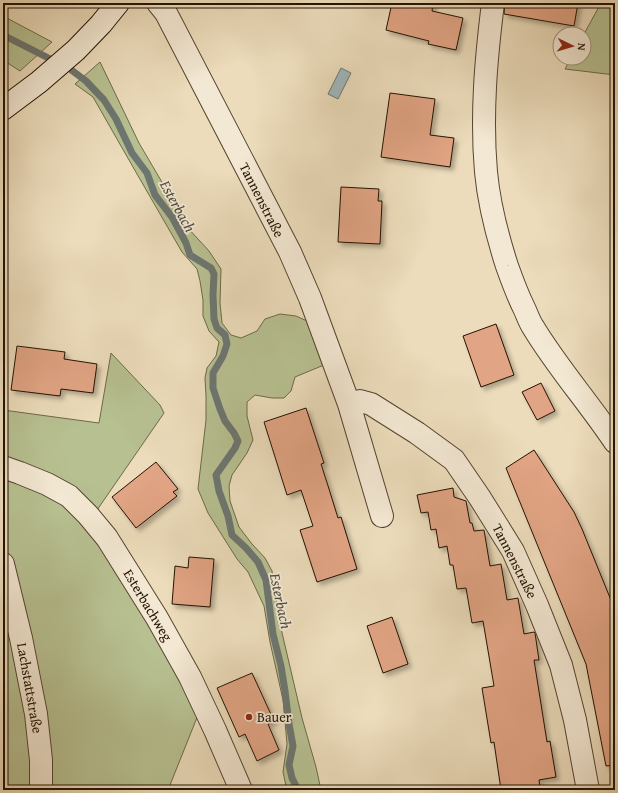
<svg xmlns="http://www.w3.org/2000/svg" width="618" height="793" font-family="'Gentium Book Plus',serif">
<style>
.green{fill:#b7c091;stroke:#6d6948}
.water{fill:#9fb8bc;stroke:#6d7671}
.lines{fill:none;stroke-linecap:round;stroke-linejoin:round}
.stream{stroke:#6d7671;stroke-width:7}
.building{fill:#e1a484;stroke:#231200;filter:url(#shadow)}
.minor-casing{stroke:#55442f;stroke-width:24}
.tertiary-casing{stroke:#55442f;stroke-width:24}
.secondary-casing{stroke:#231200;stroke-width:24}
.minor{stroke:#f3e8d3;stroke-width:22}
.tertiary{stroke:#f3e8d3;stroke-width:22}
.secondary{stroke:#f3e8d3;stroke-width:22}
.poi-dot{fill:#8f2418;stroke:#f3e8d3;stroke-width:1.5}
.labels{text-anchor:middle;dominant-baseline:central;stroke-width:3.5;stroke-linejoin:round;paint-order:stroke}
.street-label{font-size:14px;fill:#231200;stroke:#f3e8d3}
.poi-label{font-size:14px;fill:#231200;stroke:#f3e8d3;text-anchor:start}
.water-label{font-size:15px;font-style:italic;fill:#4e4c42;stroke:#f3e8d3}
</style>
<defs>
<filter id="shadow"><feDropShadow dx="3.5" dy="3.5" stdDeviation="2" flood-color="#0004"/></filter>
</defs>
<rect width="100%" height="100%" fill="#ecdcbb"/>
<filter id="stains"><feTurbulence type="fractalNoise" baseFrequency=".005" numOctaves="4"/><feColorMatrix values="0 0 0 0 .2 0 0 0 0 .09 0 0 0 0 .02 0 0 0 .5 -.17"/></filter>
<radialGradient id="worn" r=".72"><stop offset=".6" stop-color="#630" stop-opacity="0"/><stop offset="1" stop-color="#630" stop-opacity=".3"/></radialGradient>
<path class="green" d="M 601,3 L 615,3 L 615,75 L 565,69 L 571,58 L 584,58 L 584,34 Z
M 3,16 L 52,42 L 20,71 L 3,60 Z
M 100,62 L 139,143 L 166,189 L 187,227 L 209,251 L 221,269 L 220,303 L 222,323 L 231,335 L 241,338 L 257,331 L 265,319 L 280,314 L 296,316 L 307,321 L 324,365 L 295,377 L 291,391 L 284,398 L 272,398 L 255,395 L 247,402 L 247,416 L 253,440 L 247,453 L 232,475 L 229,486 L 230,501 L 239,527 L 252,544 L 265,558 L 272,571 L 279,620 L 302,718 L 316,767 L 321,790 L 290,790 L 286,786 L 283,772 L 287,744 L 283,700 L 270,642 L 264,606 L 248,572 L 237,559 L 208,513 L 198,489 L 206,420 L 206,396 L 205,378 L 207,368 L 216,356 L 219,342 L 209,331 L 203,316 L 203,300 L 200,281 L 197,269 L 182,252 L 137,174 L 93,97 L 75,84 Z
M 111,353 L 160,405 L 164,413 L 95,513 L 3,460 L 3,410 L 99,423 Z
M 3,472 L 82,513 L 200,710 L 168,790 L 51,790 L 12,570 L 3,538 Z
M 3,605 L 28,713 L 32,790 L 3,790 Z"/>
<path class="water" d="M 341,68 L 351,73 L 338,99 L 328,94 Z"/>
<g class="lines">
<path class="stream" d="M 3,35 L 70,69 L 86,81 L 104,100 L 116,119 L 132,153 L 147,173 L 155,195 L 172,217 L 186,243 L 190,255 L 211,268 L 214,274 L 213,295 L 214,319 L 217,328 L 225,335 L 227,344 L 223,356 L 213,373 L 213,388 L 220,409 L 225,421 L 234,433 L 238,441 L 235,448 L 216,475 L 219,491 L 228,516 L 232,535 L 246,548 L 258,562 L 266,580 L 273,634 L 281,666 L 285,691 L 289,724 L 293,746 L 289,765 L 292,778 L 298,790"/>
</g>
<path class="building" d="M 392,3 L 433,3 L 432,11 L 463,18 L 456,50 L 428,44 L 429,41 L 386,30 Z
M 505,3 L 578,3 L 574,26 L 504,14 Z
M 390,93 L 435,99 L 430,135 L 454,138 L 450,167 L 381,157 Z
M 341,187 L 379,189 L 378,201 L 382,201 L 380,244 L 338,242 Z
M 496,324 L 514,375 L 481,387 L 463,336 Z
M 17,346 L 65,352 L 64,359 L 97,364 L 93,393 L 61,389 L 60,396 L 11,390 Z
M 541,383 L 555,411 L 537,420 L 522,392 Z
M 306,408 L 324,463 L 321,464 L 329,489 L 338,518 L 341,517 L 357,569 L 317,582 L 300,530 L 313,526 L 301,490 L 287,495 L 264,422 Z
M 534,450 L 574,512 L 582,529 L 615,610 L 615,765 L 606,766 L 586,664 L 506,468 Z
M 156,462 L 178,489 L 173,492 L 177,496 L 136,528 L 112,497 Z
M 453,488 L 454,497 L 466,501 L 470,523 L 472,523 L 474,531 L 484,530 L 490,566 L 501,564 L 507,600 L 518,598 L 524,634 L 534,632 L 535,633 L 539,660 L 534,660 L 547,742 L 550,741 L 556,777 L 539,780 L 540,788 L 527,790 L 501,790 L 494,742 L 491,743 L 482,688 L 494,686 L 483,621 L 472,623 L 466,588 L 457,589 L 453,565 L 450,565 L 447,546 L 439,548 L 436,529 L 431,530 L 428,512 L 421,513 L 417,495 Z
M 189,557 L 214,559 L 210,607 L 172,604 L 175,566 L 188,568 Z
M 392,617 L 408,664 L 383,673 L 367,626 Z
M 252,673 L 274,721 L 268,724 L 279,750 L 257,761 L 245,734 L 239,737 L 217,688 Z"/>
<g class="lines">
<g class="minor-casing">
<path id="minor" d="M 158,3 L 166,13 L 290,252 L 310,298 L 349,404 L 382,516
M 349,404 L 360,401 L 371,404 L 417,433 L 454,460 L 480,498 L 513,551 L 537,605 L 561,665 L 575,720 L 588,790
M 3,467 L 20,473 L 47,484 L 69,496 L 88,515 L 107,538 L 157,618 L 190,677 L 215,730 L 241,790
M 3,564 L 21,638 L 36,714 L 41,760 L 41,790"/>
</g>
<g class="tertiary-casing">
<path id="tertiary" d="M 493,3 C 486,59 481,115 486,172 C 489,204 497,235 507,266 C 512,280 517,294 524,308 C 527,314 529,321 533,327 C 557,367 589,403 615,442"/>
</g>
<g class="secondary-casing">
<path id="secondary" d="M 3,109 L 39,82 L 76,50 L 101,24 L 118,3"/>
</g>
<use href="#minor" class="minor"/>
<use href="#tertiary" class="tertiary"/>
<use href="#secondary" class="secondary"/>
</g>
<circle class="poi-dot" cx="249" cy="717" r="4"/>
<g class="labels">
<g class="street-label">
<text transform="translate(262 200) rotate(63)">Tannenstraße</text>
<text transform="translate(515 561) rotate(63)">Tannenstraße</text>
<text transform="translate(148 605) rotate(59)">Esterbachweg</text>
<text transform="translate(30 688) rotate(80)">Lachstattstraße</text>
</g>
<g class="poi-label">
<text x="257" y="717">Bauer</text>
</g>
<g class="water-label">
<text transform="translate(178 206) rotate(61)">Esterbach</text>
<text transform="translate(281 601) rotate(78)">Esterbach</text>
</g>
</g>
<rect width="618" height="793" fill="none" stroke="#ecdcbb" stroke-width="16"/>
<rect x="4" y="4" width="610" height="785" fill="none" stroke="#231200" stroke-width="2"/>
<rect x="8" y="8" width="602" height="777" fill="none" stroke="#231200"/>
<g transform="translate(572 46) rotate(95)"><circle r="19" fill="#f3e8d3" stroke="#a0927f"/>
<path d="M0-3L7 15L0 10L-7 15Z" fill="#8f2418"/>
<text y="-6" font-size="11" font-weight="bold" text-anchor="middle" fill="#231200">N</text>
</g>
<rect width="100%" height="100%" filter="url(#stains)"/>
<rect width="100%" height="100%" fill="url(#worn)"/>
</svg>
